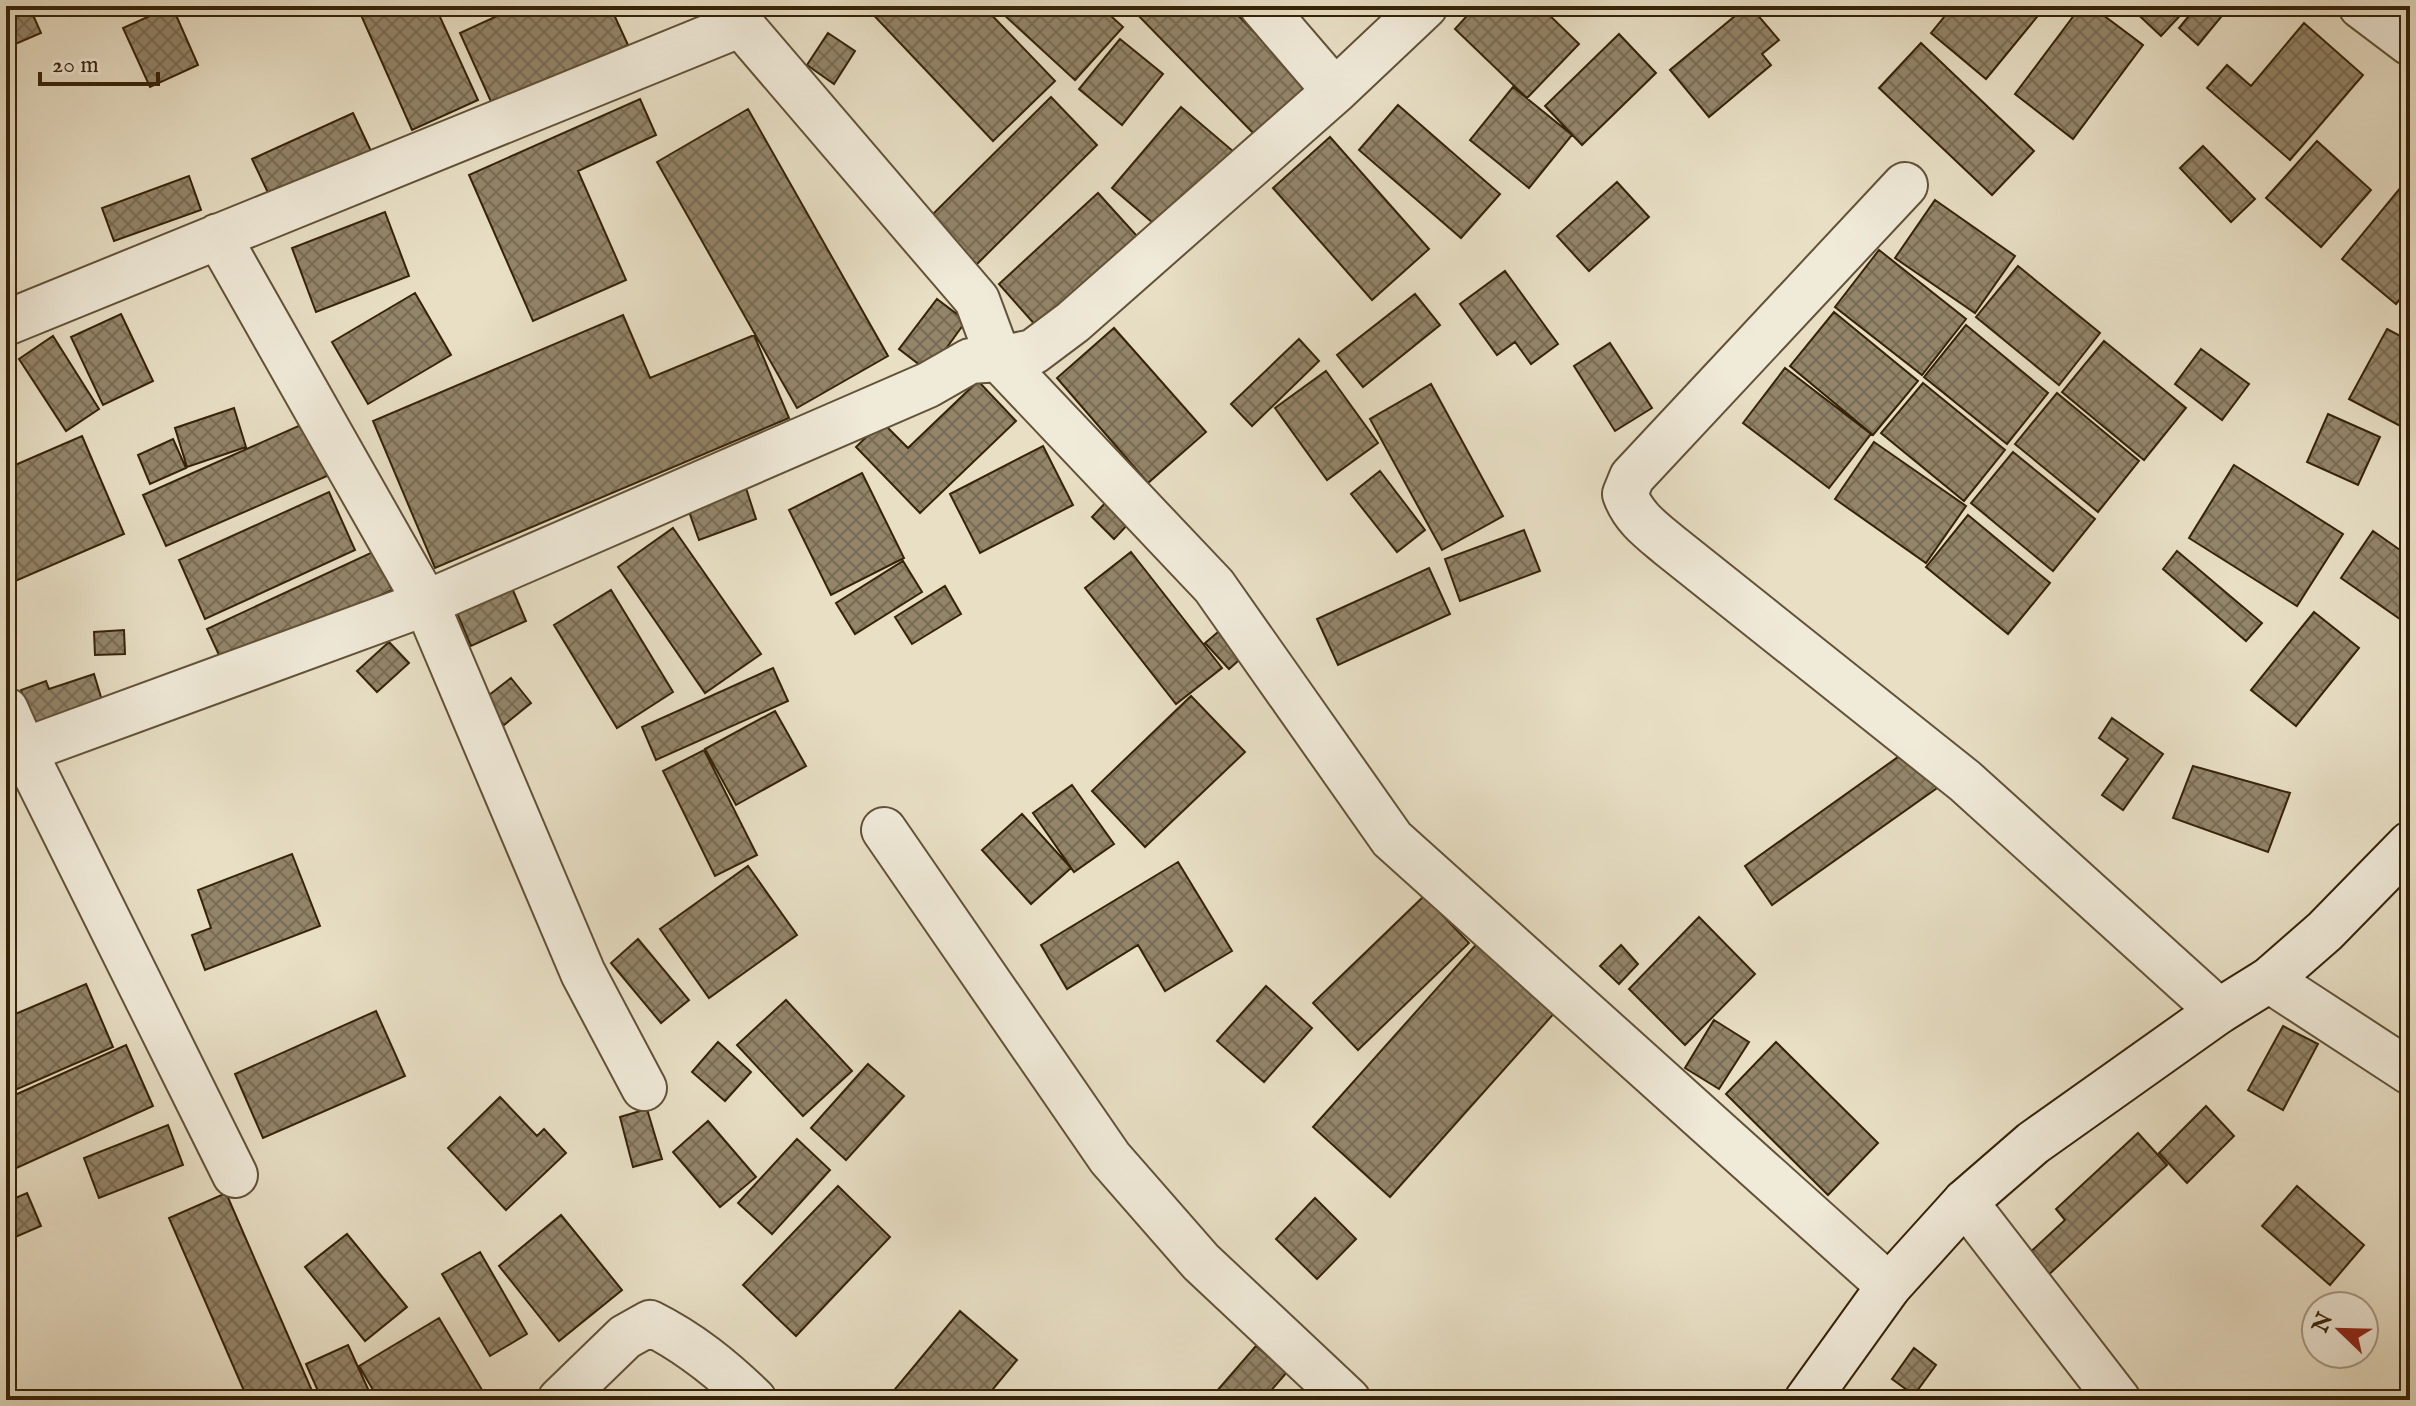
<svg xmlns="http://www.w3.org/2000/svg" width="2416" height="1406" font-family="'IM FELL English',serif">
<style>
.building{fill:url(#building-cross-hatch);stroke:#362308;stroke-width:2}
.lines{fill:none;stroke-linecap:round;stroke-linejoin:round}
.street-casing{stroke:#625237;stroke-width:48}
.secondary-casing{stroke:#362308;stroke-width:48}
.street{stroke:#f0ead9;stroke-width:44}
.secondary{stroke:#f0ead9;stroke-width:44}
</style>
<defs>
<pattern id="building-cross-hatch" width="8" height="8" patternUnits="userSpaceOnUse" patternTransform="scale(2)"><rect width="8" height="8" fill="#93856a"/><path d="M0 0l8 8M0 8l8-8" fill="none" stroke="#796c55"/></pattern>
</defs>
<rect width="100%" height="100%" fill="#e8dfc5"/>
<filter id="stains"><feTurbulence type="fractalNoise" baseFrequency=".0025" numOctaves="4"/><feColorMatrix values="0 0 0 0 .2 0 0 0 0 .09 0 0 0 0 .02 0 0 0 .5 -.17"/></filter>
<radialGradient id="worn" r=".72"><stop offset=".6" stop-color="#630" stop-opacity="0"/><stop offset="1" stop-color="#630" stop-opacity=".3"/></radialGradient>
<path class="building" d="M 6,6 L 29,6 L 41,33 L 6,48 Z
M 172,6 L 198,65 L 150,87 L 123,28 Z
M 357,6 L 435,6 L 478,100 L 412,130 Z
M 519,6 L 610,6 L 628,45 L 493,106 L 460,33 Z
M 865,6 L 983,6 L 1055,81 L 993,141 Z
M 1010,6 L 1100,6 L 1123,27 L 1075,80 L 1003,14 Z
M 1129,6 L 1229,6 L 1311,91 L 1261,141 Z
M 1476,6 L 1540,6 L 1579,44 L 1527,98 L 1455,29 Z
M 1747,6 L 1750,6 L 1779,40 L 1762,54 L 1771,65 L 1709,117 L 1670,70 Z
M 1953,6 L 2046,6 L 1986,79 L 1931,33 Z
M 2081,6 L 2091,6 L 2143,45 L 2073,139 L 2015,94 Z
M 2129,6 L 2189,6 L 2161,36 Z
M 2197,6 L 2230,6 L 2198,45 L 2179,28 Z
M 2304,23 L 2363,75 L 2290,160 L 2207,88 L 2227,65 L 2251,86 Z
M 828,33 L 855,51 L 834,84 L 807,65 Z
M 1619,34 L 1656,73 L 1582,145 L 1545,106 Z
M 1120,39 L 1163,74 L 1122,125 L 1079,89 Z
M 1921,43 L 2034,151 L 1992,195 L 1879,88 Z
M 1513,87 L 1572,135 L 1529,188 L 1470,140 Z
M 1051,97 L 1097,145 L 976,265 L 930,217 Z
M 640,99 L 656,135 L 578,171 L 626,280 L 533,321 L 469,175 Z
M 1398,105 L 1500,194 L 1461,238 L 1359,150 Z
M 1181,107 L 1234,152 L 1166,234 L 1112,188 Z
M 748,109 L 888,356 L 797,408 L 657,162 Z
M 353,113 L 371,151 L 270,197 L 252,159 Z
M 1330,137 L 1429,249 L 1372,300 L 1273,188 Z
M 2317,141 L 2371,190 L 2321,247 L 2266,198 Z
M 2203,146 L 2255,199 L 2231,222 L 2180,168 Z
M 189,176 L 201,210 L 114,241 L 102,208 Z
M 2410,176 L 2410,287 L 2396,304 L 2342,259 Z
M 1617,182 L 1649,217 L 1589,271 L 1557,236 Z
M 1098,193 L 1145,245 L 1046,337 L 999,284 Z
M 1935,200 L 2015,256 L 1975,313 L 1895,258 Z
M 385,212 L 409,276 L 316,312 L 292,248 Z
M 1879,250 L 1966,319 L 1922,375 L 1835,307 Z
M 2018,266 L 2100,333 L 2059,385 L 1976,317 Z
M 1505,271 L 1558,344 L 1531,364 L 1515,342 L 1497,355 L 1460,304 Z
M 415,293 L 451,355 L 368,404 L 332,342 Z
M 1415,294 L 1440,325 L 1363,387 L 1337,355 Z
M 937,299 L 966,321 L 929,372 L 899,349 Z
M 1834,312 L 1918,381 L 1873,435 L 1790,366 Z
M 121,314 L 153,381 L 103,405 L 71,337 Z
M 623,315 L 650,378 L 754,335 L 789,418 L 435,568 L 373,421 Z
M 1966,325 L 2048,393 L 2007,444 L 1924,377 Z
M 1114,328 L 1206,432 L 1148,483 L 1057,378 Z
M 2387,329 L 2410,341 L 2410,431 L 2349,399 Z
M 53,336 L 99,409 L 66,431 L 19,359 Z
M 1299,339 L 1319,361 L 1252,426 L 1231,404 Z
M 2104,341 L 2186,408 L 2144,460 L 2062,392 Z
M 1610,343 L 1652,408 L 1615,431 L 1574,366 Z
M 2201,349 L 2249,384 L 2222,420 L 2175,384 Z
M 1785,368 L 1871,434 L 1829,488 L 1743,423 Z
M 1326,371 L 1378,443 L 1327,480 L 1275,408 Z
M 978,381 L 1016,421 L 920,513 L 856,447 L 882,422 L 908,448 Z
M 1923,383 L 2005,450 L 1964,501 L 1881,433 Z
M 1431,384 L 1503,516 L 1442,550 L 1370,419 Z
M 2057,393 L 2139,461 L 2098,512 L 2015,444 Z
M 234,408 L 246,447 L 187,467 L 175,428 Z
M 2328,414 L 2380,437 L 2358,485 L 2307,462 Z
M 312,420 L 334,473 L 166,546 L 143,495 Z
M 82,436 L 124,534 L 6,585 L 6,469 Z
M 173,439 L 186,468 L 150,484 L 138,455 Z
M 1874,442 L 1966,506 L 1926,563 L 1835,499 Z
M 1043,446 L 1073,505 L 980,553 L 950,494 Z
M 2013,452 L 2095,519 L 2053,571 L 1971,503 Z
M 2234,465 L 2343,534 L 2297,606 L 2189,538 Z
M 1380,471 L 1425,530 L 1397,552 L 1351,494 Z
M 862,473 L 904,558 L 831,595 L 789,510 Z
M 745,485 L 756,519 L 699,540 L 687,506 Z
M 329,492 L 355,550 L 205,619 L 179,560 Z
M 1109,499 L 1131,521 L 1114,539 L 1092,517 Z
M 1968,515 L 2050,583 L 2008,634 L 1926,567 Z
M 673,528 L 761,654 L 705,693 L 618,567 Z
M 1524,530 L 1540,571 L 1460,601 L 1445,559 Z
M 2373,531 L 2410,557 L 2410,626 L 2341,578 Z
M 375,551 L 392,590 L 225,668 L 207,629 Z
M 2177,551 L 2262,623 L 2246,641 L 2163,569 Z
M 1131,552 L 1222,668 L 1176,704 L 1085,588 Z
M 903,561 L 922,592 L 855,634 L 836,603 Z
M 1429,568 L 1450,614 L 1338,665 L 1317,619 Z
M 945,586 L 961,614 L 912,644 L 895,617 Z
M 512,588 L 526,621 L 471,646 L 457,613 Z
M 611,590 L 673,692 L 617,728 L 554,625 Z
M 2314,612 L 2359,648 L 2296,726 L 2251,690 Z
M 1224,627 L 1247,653 L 1229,669 L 1205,643 Z
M 124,630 L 125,654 L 95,655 L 94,632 Z
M 389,642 L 409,663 L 377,692 L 357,671 Z
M 773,668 L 788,701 L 656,760 L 642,727 Z
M 94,674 L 104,707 L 35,730 L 21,690 L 46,681 L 49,689 Z
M 511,678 L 531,703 L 504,725 L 484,699 Z
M 1191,696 L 1245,752 L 1145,847 L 1092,791 Z
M 775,711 L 806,766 L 736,805 L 705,749 Z
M 2112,718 L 2163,754 L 2123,810 L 2102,795 L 2128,759 L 2099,738 Z
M 1912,747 L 1940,786 L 1772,905 L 1745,866 Z
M 704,750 L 757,855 L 715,876 L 663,771 Z
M 2193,766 L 2290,793 L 2268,852 L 2173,818 Z
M 1072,785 L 1114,844 L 1074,872 L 1033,813 Z
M 1022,814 L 1071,868 L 1031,904 L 982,850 Z
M 292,854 L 320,926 L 205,970 L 192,935 L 211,928 L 198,890 Z
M 1178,862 L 1232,951 L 1165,991 L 1138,945 L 1067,989 L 1041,945 Z
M 748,866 L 797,935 L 709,998 L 660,929 Z
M 1424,896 L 1469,943 L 1358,1050 L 1313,1003 Z
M 1699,917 L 1755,974 L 1685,1045 L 1629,989 Z
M 1482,938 L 1557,1010 L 1390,1197 L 1313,1127 Z
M 638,939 L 689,1000 L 661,1023 L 611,963 Z
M 1621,945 L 1638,964 L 1619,984 L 1600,966 Z
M 86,984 L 113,1047 L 6,1094 L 6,1018 Z
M 1266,986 L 1312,1028 L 1264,1082 L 1217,1041 Z
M 786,1000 L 852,1071 L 803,1116 L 737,1045 Z
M 376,1011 L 405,1076 L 263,1138 L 235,1074 Z
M 1714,1020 L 1749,1042 L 1719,1089 L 1685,1068 Z
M 2283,1026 L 2318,1044 L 2283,1110 L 2248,1090 Z
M 718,1042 L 751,1072 L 725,1101 L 692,1072 Z
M 1776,1042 L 1878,1143 L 1828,1195 L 1726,1094 Z
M 126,1045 L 153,1106 L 10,1171 L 6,1162 L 6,1099 Z
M 868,1064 L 904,1096 L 846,1160 L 811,1128 Z
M 500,1097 L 537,1136 L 544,1129 L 566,1153 L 506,1210 L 448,1148 Z
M 2206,1106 L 2234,1136 L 2187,1183 L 2159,1153 Z
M 647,1109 L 662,1159 L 633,1167 L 620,1117 Z
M 708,1121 L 756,1177 L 720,1207 L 673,1152 Z
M 168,1125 L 183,1165 L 99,1198 L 84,1158 Z
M 2138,1133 L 2167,1165 L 2044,1279 L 2024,1258 L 2065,1220 L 2056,1209 Z
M 797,1139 L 830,1170 L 772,1234 L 738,1203 Z
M 838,1186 L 890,1237 L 796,1336 L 743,1285 Z
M 2297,1186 L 2364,1245 L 2330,1285 L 2262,1226 Z
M 27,1193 L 41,1226 L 6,1241 L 6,1202 Z
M 226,1193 L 316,1400 L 248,1400 L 169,1218 Z
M 1315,1198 L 1356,1239 L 1317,1279 L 1276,1239 Z
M 561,1215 L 622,1290 L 559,1341 L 499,1266 Z
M 347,1234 L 407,1307 L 365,1341 L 305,1267 Z
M 480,1252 L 527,1334 L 490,1356 L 442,1274 Z
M 960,1311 L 1017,1360 L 984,1400 L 886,1400 Z
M 439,1318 L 488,1400 L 379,1400 L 359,1366 Z
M 348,1345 L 373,1400 L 322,1400 L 306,1364 Z
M 1256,1346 L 1287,1372 L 1263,1400 L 1209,1400 Z
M 1914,1348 L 1936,1365 L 1914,1395 L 1892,1379 Z"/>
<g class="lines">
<g class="street-casing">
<path id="street" d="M 1262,6 L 1335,91
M 1425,6 L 1335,91 L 1073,322 L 1033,352 L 999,359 L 1214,586 L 1392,839 L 1889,1286
M 2361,6 L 2410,43
M 1905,185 L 1632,477 L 1625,494 C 1633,517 1651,530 1669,545 L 1965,781 L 2219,1011
M 218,236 L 426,603 L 583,973 L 644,1088
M 6,323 L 739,25
M 6,710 L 24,751 L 235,1175
M 6,757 L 426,603 L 928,385 L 970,361 L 999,359 L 977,300 L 725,6
M 884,830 L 1110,1158 L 1201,1262 L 1348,1400
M 2269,980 L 2410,1072
M 1965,1202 L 2118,1400
M 560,1400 L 625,1337 L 650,1323 C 690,1343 722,1369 754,1400"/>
</g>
<g class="secondary-casing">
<path id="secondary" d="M 1807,1400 L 1889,1286 L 1965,1202 L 2033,1143 L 2219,1011 L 2269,980 L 2325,931 L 2410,844"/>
</g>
<use href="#street" class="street"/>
<use href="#secondary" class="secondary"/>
</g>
<rect width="2416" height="1406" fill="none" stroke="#e8dfc5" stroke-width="32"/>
<rect x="8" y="8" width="2400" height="1390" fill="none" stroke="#362308" stroke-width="4"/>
<rect x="16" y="16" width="2384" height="1374" fill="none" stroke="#362308" stroke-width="2"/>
<g transform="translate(2340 1330) rotate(293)"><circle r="38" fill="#f0ead9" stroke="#a69a85" stroke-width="2"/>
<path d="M0-6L14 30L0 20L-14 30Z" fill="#8f2418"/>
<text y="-12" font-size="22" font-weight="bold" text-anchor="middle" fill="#362308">N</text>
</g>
<path d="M40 72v12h118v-12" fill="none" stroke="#362308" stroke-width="4"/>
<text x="52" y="72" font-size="24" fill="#362308" stroke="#f0ead9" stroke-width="6" paint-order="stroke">20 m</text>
<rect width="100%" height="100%" filter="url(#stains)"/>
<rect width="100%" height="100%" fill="url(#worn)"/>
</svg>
